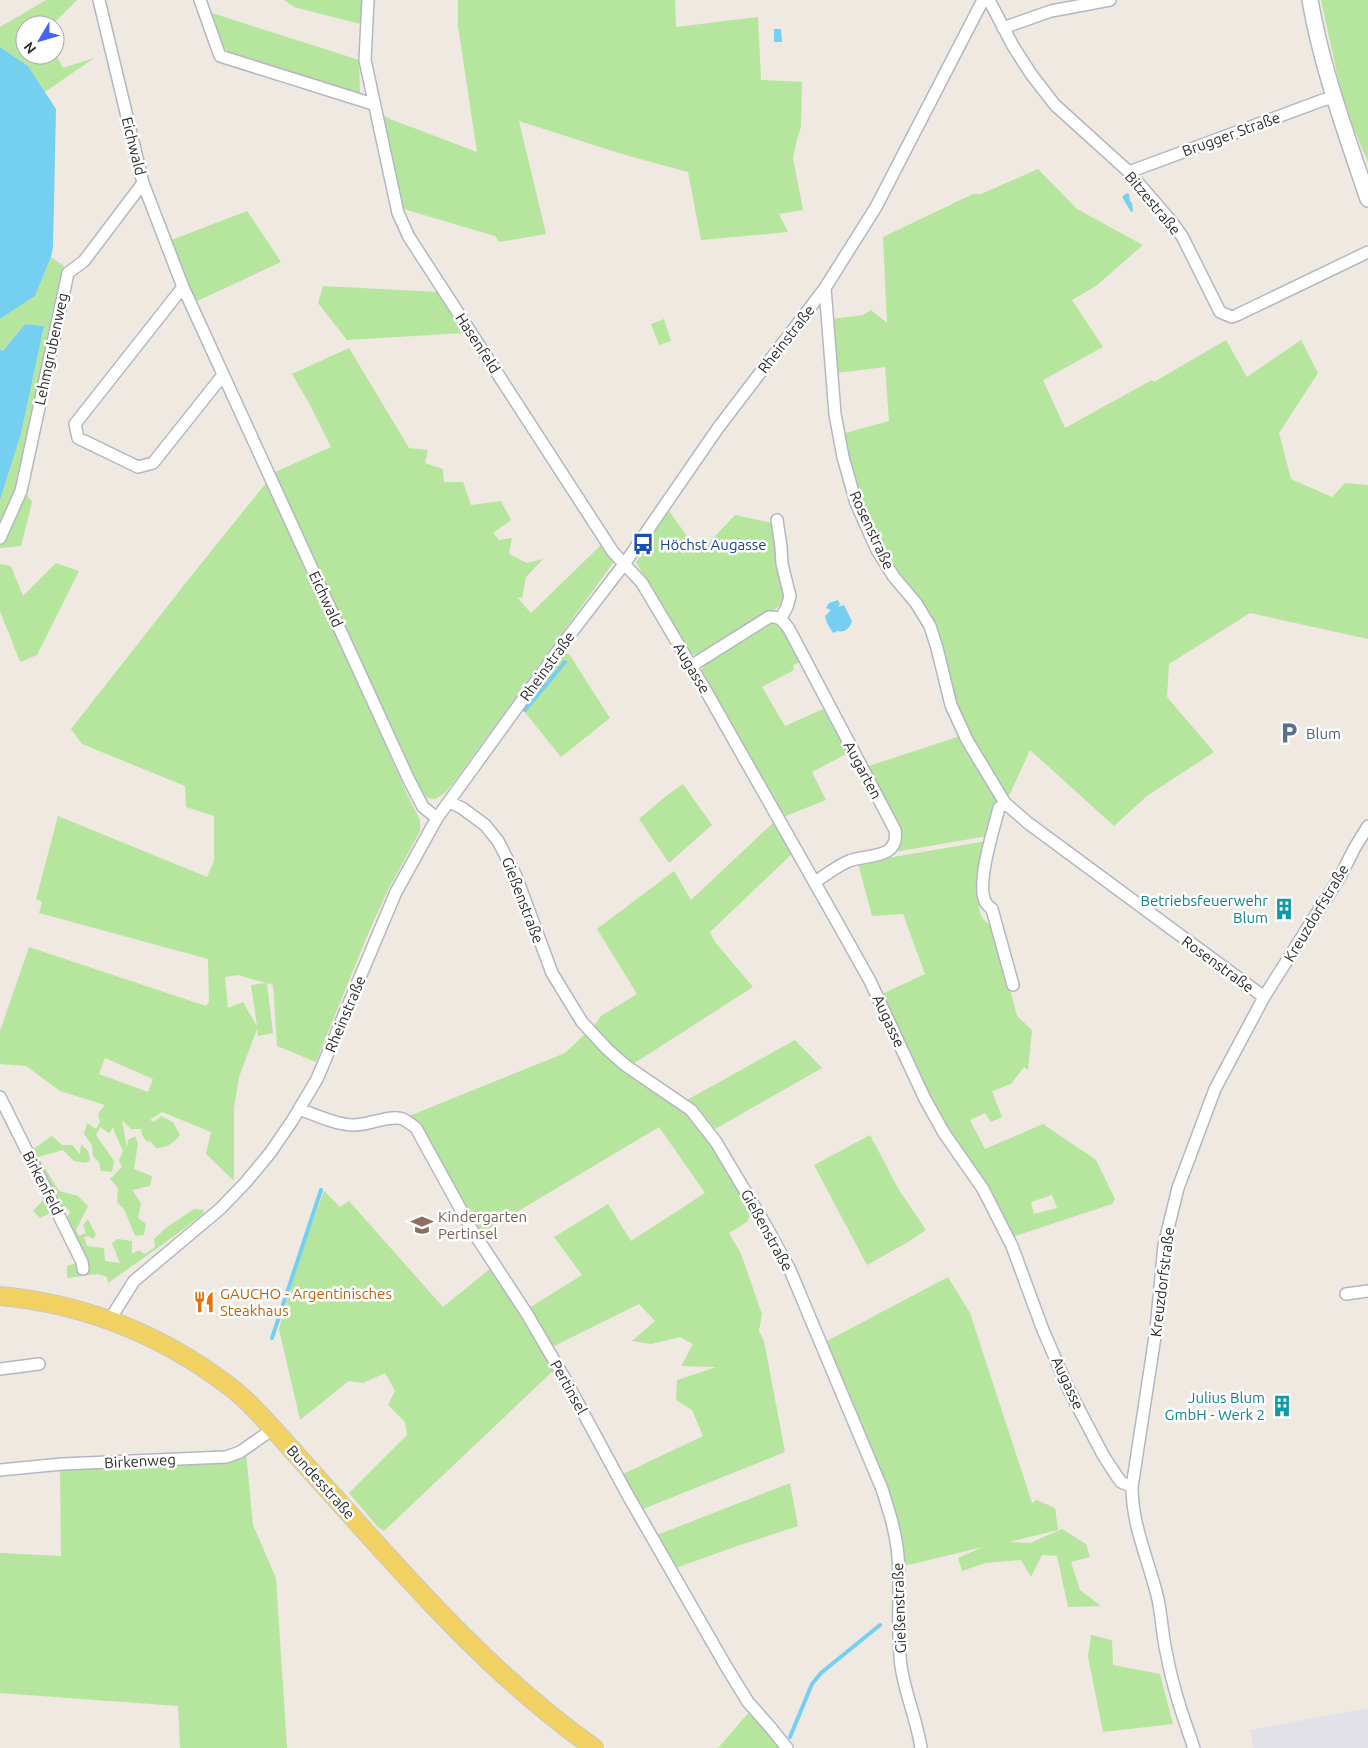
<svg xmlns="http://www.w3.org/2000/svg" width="1368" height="1748" font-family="Ubuntu,sans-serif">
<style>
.industrial{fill:#e3e1e8}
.green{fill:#b6e59e;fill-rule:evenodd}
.water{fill:#75cff0}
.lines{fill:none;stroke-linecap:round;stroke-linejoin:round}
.stream{stroke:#75cff0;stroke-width:4}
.minor-casing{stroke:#b4b7c1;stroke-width:14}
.secondary-casing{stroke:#b4b7c1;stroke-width:18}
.primary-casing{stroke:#c9c9c9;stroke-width:20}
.minor{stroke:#fff;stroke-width:11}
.secondary{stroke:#fff;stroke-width:15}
.primary{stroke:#f2d163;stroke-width:18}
.labels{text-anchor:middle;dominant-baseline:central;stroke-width:5;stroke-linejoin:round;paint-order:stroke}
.street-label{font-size:15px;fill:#2e2e2e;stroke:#fff}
.transit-label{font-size:15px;fill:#164399;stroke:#fff;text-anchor:start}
.service-label{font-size:15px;fill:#4e5e75;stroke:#fff;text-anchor:start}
.culture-label{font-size:15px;fill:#0d838f;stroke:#fff;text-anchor:end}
.education-label{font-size:15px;fill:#785e54;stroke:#fff;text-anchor:start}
.food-label{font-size:15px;fill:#c56008;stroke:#fff;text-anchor:start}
</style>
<rect width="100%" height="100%" fill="#efe9e1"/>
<path class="industrial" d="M 1368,1708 L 1368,1748 L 1253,1748 L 1250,1730 Z"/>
<path class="green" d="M 46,0 L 77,0 L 52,25 L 25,25 L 25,55 L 55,55 L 55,53 L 63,68 L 94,58 L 45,92 L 28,66 L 0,47 L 0,27 Z
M 284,0 L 363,0 L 360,24 L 294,7 Z
M 458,0 L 675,0 L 676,27 L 758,17 L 761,80 L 802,82 L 801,127 L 797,139 L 793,158 L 803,210 L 779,214 L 788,232 L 701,240 L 688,172 L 622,154 L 519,121 L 546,234 L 499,242 L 495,236 L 400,208 L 380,113 L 390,119 L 477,152 L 458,26 Z
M 1321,0 L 1368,0 L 1368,162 L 1344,106 Z
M 209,12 L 359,60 L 360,93 L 231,55 L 220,44 Z
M 1038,169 L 1077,209 L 1143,245 L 1096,286 L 1072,300 L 1103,347 L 1043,380 L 1065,428 L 1152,380 L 1154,382 L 1226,340 L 1247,377 L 1301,340 L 1318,373 L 1279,433 L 1291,479 L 1332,497 L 1345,483 L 1368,485 L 1368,639 L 1250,613 L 1169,664 L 1167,697 L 1214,752 L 1147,796 L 1114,826 L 1030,750 L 1008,798 L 964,725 L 954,699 L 937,633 L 925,607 L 884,552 L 870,527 L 853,482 L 842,434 L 889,421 L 885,367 L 837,373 L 832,319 L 863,315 L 871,310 L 887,323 L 883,237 L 973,194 L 981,194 Z
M 247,211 L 281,262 L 195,302 L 169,241 Z
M 51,257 L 64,266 L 55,321 L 56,363 L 42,375 L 16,480 L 32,502 L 21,546 L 0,548 L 0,500 L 21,434 L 44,326 L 25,324 L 3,351 L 0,349 L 0,319 L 35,296 Z
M 323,286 L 437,292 L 464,333 L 347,340 L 318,303 Z
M 664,319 L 671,341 L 659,345 L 651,324 Z
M 349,348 L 409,448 L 428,450 L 425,463 L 443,469 L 444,482 L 463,482 L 471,505 L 501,501 L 511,520 L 493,533 L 499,540 L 512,538 L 509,554 L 527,563 L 543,559 L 526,577 L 522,598 L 517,597 L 531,613 L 603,543 L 613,563 L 456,779 L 445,793 L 435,799 L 427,798 L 423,792 L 419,792 L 273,473 L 331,447 L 309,403 L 292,374 Z
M 266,483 L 317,590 L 407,794 L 420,820 L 420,831 L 387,892 L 368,934 L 316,1062 L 277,1046 L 273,985 L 267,983 L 273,1033 L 258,1036 L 257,1029 L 239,1077 L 234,1108 L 234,1181 L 206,1154 L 211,1132 L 162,1112 L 150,1120 L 154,1122 L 161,1116 L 173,1122 L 180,1135 C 173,1143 167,1148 156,1148 L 150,1141 L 147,1142 L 142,1135 L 141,1129 L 131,1129 L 122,1120 L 127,1148 L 128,1140 L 135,1136 L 138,1143 L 134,1169 L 152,1176 L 150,1186 L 132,1190 L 141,1203 L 138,1218 L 146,1224 L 144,1235 L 135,1236 L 124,1209 L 117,1202 L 118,1188 L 110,1179 L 122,1167 L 119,1161 L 123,1151 L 114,1131 L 114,1127 L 109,1133 L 100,1127 L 96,1135 L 114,1161 L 112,1172 L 101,1171 L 99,1162 L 93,1156 L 92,1145 L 84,1134 L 87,1123 L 96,1129 L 100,1122 L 98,1114 L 105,1105 L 60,1091 L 26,1066 L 0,1064 L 0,1031 L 29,947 L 206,1006 L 209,1002 L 208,959 L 39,913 L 42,902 L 36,899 L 58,816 L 207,877 L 214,861 L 214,816 L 186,807 L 185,786 L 82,744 L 71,729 L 192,575 ZM 238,975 L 266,983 L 251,985 L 257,1026 L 243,1002 L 228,1008 L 225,977 ZM 105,1058 L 153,1079 L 148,1092 L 99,1074 Z
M 669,511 L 699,553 L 735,515 L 772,523 L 785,590 L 784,600 L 777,608 L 704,653 L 696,655 L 689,653 L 683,645 L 636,562 L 654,536 L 651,534 Z
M 56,563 L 79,571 L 37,655 L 20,662 L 0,611 L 0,564 L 11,566 L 23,596 Z
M 770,624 L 779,625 L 785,630 L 800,662 L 793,665 L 794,670 L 762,687 L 785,726 L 823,709 L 848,753 L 812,772 L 826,800 L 783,817 L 701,671 L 704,665 Z
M 564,654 L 569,654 L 610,718 L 561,757 L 523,710 Z
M 960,736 L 996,797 L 997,805 L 988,836 L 894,852 L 898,845 L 866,767 Z
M 683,784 L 712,825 L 669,863 L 639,819 L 666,796 Z
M 776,820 L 793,853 L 710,932 L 715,942 L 753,987 L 633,1064 L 616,1049 L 594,1026 L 601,1016 L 637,994 L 597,929 L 674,871 L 691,900 Z
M 987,841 C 982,858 972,906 984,920 C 987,923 991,925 994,927 L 1017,1016 L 1032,1030 L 1028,1070 L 1024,1067 L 1011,1084 L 992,1091 L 1002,1117 L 991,1122 L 985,1113 L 970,1120 L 985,1149 L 1043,1124 L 1096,1160 L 1115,1199 L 1112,1204 L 1012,1237 L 988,1189 L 968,1157 L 943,1124 L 882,994 L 925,974 L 903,914 L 872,916 L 858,863 ZM 1052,1195 L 1057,1208 L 1034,1214 L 1031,1202 Z
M 586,1033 L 682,1109 C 712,1137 731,1178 751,1213 L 747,1222 L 729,1233 L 741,1254 L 762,1314 L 759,1331 L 764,1341 L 785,1452 L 643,1509 L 623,1474 L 703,1436 L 692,1410 L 676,1400 L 677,1380 L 716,1367 L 681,1366 L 693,1344 L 680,1337 L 651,1344 L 632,1341 L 655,1321 L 639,1304 L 552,1347 L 529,1308 L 582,1275 L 554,1237 L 608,1204 L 631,1241 L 705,1193 L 659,1127 L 480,1234 L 428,1137 L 420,1125 L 409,1116 L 565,1053 Z
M 795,1040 L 822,1068 L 715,1129 L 704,1115 L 685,1101 Z
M 870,1135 L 899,1190 L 926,1230 L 908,1242 L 867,1265 L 814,1165 Z
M 52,1136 L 62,1145 L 72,1145 L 80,1154 L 81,1144 L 88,1151 L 90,1160 L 86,1163 L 74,1161 L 63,1150 L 38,1157 L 59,1191 L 78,1196 L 88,1206 L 76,1230 L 79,1236 L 86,1233 L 83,1225 L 88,1219 L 96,1235 L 93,1239 L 88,1236 L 84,1237 L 87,1246 L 104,1248 L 105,1261 L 120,1263 L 112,1243 L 117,1239 L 132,1241 L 132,1254 L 139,1250 L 145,1254 L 155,1247 L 154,1239 L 167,1227 L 194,1209 L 204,1210 L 203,1214 L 173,1237 L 108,1283 L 107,1277 L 98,1274 L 67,1278 L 67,1266 L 85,1260 L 76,1242 L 77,1238 L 74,1233 L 72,1233 L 65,1222 L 70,1212 L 65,1206 L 40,1218 L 33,1211 L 54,1188 L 46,1183 L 33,1149 Z
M 324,1191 L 340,1207 L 349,1201 L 443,1307 L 491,1268 L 555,1369 L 384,1531 L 378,1527 L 349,1493 L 407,1435 L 405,1422 L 388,1405 L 395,1391 L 385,1373 L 363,1383 L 349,1381 L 300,1420 L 279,1329 L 302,1250 Z
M 948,1277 L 970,1313 L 1032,1503 L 1037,1500 L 1055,1508 L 1058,1530 L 1009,1542 L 1030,1543 L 1062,1529 L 1086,1544 L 1090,1557 L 1071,1562 L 1080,1590 L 1101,1606 L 1068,1607 L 1057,1556 L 1042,1555 L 1031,1577 L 1021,1560 L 985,1563 L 962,1571 L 958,1558 L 983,1547 L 904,1566 L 901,1535 L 883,1478 L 848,1397 L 827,1341 Z
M 246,1453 L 253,1525 L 276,1578 L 287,1748 L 180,1748 L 178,1706 L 0,1693 L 0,1553 L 61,1556 L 60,1468 Z
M 790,1483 L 798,1526 L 737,1546 L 676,1568 L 657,1535 Z
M 1091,1635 L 1112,1640 L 1113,1665 L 1160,1674 L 1173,1724 L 1103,1732 L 1088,1656 Z
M 751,1710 L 781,1748 L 718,1748 Z"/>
<path class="water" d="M 774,29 L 781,29 L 782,42 L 774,42 Z
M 0,47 L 28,66 L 56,109 L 53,247 L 51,257 L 35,296 L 0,319 Z
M 1127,193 L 1129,194 L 1130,201 L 1132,203 L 1133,211 L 1131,212 L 1122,197 Z
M 25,324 L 44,326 L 21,434 L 0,500 L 0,349 L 3,351 Z
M 838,600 L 840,604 L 838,607 L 844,605 L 852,621 C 850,628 845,633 837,631 L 833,633 L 827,623 L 825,616 L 831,610 L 826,608 L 829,603 Z"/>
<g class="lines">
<path class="stream" d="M 525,710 L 565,662
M 272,1338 L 321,1190
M 790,1737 L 812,1684 L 821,1673 L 880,1625"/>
<g class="minor-casing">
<path id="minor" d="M 99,0 L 143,183 L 183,287 L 408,778 L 423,807 L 437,818
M 200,0 L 220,56 L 373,104
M 368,0 L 365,60 L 398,213 L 409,237 L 613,552 L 642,583 L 706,691 L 837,922 L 870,981 L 925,1099 L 944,1133 L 983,1189 L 1012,1246 L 1043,1330 L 1069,1390 L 1103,1455 L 1116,1475 L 1121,1482 L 1132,1487
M 989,0 L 1013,46 L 1031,74 L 1055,105 L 1129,172 L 1171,221 L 1182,236 L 1220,312 L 1232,317 L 1237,315 L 1368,252
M 1003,28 L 1051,11 L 1110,0
M 1129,172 L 1323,100 L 1333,98
M 183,287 L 75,424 L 78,438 L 138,467 L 153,463 L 223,375
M 825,288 L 835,414 L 843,457 L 856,503 L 877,550 L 894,577 L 916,603 L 930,626 L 937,648 L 951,705 L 967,740 L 1005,803 L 1028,823 L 1264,997
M 777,520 L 781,547 L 782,564 L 790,596 L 787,607 L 781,618
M 0,538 L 21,491 L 68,273 L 84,261 L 143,183
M 691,666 L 769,617 C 780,616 783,621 789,629 L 895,830 C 900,860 866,854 849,861 C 837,866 826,875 815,882
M 449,802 L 462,808 L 485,825 L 498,841 L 516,876 L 552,973 L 582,1022 L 607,1049 L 625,1065 L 691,1110 L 716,1142 L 766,1226 L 790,1270 L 882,1489 C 889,1511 896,1532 898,1556 C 901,1593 896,1629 901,1666 C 905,1694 917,1720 921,1748
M 1005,803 L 999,808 C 994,828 975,886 986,903 C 988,906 990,907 992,909 L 1013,985
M 0,1097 L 82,1262 L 83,1269
M 299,1109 C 316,1115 334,1124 352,1125 C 368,1126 389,1114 403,1119 C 407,1121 412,1125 416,1128 L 472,1230 L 527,1314 L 565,1379 L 626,1492 L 727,1668 L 748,1702 L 771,1728 L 787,1748
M 1346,1294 L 1368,1291
M 109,1321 L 134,1281 L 220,1209 L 246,1182 L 270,1153 L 292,1121 L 317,1079 L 396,892 L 437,818 L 565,641 L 625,563 L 718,428 L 825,288 L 876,207 L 983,0
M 0,1369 L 39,1364
M 0,1470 L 62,1464 L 226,1457 L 240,1452 L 273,1429
M 1194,1748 C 1183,1717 1173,1688 1167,1656 C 1162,1636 1162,1615 1157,1595 C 1148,1559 1132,1525 1132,1487 L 1156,1330 L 1164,1245 L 1178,1188 L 1215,1089 L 1264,997 L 1341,875 L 1354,849 L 1368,826"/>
</g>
<g class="secondary-casing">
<path id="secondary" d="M 1310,0 C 1322,69 1346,133 1368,199"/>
</g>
<g class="primary-casing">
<path id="primary" d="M 0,1296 C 84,1304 162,1335 229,1386 C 247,1399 261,1416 276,1432 C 299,1458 322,1483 345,1509 C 422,1595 499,1681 594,1748"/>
</g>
<use href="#minor" class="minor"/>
<use href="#secondary" class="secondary"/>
<use href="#primary" class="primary"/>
</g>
<defs>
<g id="bus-bare" transform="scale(1.725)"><path d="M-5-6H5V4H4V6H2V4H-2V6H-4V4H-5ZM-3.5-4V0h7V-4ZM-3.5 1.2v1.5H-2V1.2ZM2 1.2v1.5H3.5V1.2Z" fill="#1a4fb4" stroke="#fff" stroke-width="2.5" paint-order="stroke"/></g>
<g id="parking-bare" transform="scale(1.725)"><path d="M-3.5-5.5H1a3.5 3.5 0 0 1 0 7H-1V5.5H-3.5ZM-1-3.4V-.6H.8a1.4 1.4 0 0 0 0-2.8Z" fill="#5c6f8a" stroke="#fff" stroke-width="2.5" paint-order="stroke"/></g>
<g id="building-bare" transform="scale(1.725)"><path d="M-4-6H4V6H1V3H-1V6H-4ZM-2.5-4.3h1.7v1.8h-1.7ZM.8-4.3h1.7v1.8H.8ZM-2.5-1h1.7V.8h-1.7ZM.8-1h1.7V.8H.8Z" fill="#0f9aa8" stroke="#fff" stroke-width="2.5" paint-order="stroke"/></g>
<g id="school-bare" transform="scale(1.725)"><path d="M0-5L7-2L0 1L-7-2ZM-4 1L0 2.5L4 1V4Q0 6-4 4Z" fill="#8d6e63" stroke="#fff" stroke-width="2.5" paint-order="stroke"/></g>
<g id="restaurant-bare" transform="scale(1.725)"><path d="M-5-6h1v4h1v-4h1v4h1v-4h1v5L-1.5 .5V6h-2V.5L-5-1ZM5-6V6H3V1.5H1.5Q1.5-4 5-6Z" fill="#e8710a" stroke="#fff" stroke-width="2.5" paint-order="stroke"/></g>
</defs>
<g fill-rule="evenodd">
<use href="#bus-bare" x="643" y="544"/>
<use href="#parking-bare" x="1289" y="733"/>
<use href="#building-bare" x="1284" y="909"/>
<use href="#school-bare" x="422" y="1225"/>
<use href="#restaurant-bare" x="204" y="1302"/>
<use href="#building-bare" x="1282" y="1406"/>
</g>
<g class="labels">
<g class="street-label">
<text transform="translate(1231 134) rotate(-20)">Brugger Straße</text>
<text transform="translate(134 146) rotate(76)">Eichwald</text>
<text transform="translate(1153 203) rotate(50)">Bitzestraße</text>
<text transform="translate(786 339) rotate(-52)">Rheinstraße</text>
<text transform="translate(478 343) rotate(57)">Hasenfeld</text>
<text transform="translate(51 349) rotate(-78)">Lehmgrubenweg</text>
<text transform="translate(872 530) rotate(65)">Rosenstraße</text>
<text transform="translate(326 599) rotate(65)">Eichwald</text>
<text transform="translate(547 666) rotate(-54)">Rheinstraße</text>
<text transform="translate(692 668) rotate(59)">Augasse</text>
<text transform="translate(863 770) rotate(62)">Augarten</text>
<text transform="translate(523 900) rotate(69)">Gießenstraße</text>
<text transform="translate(1316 913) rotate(-59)">Kreuzdorfstraße</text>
<text transform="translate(1218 964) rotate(36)">Rosenstraße</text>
<text transform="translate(345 1014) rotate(-67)">Rheinstraße</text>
<text transform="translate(889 1021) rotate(65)">Augasse</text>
<text transform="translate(43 1183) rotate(63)">Birkenfeld</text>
<text transform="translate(767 1230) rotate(61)">Gießenstraße</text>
<text transform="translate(1162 1282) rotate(-83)">Kreuzdorfstraße</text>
<text transform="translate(1068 1383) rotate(65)">Augasse</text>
<text transform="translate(569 1387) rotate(61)">Pertinsel</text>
<text transform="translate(140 1461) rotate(-3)">Birkenweg</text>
<text transform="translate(321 1482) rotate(48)">Bundesstraße</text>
<text transform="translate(899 1608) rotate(-92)">Gießenstraße</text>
</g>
<g class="transit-label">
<text x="660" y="544">Höchst Augasse</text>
</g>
<g class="service-label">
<text x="1306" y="733">Blum</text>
</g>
<g class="culture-label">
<text x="1268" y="900">Betriebsfeuerwehr<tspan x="1268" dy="17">Blum</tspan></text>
<text x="1265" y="1397">Julius Blum<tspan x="1265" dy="17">GmbH - Werk 2</tspan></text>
</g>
<g class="education-label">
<text x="438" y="1216">Kindergarten<tspan x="438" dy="17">Pertinsel</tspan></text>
</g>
<g class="food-label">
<text x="220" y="1293">GAUCHO - Argentinisches<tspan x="220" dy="17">Steakhaus</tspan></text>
</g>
</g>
<g transform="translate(40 40) rotate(232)"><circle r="24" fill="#ffffff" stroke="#ababab"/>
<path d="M0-4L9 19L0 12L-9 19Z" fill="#4264fb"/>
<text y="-8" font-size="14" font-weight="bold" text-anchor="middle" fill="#2e2e2e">N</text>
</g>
</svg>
